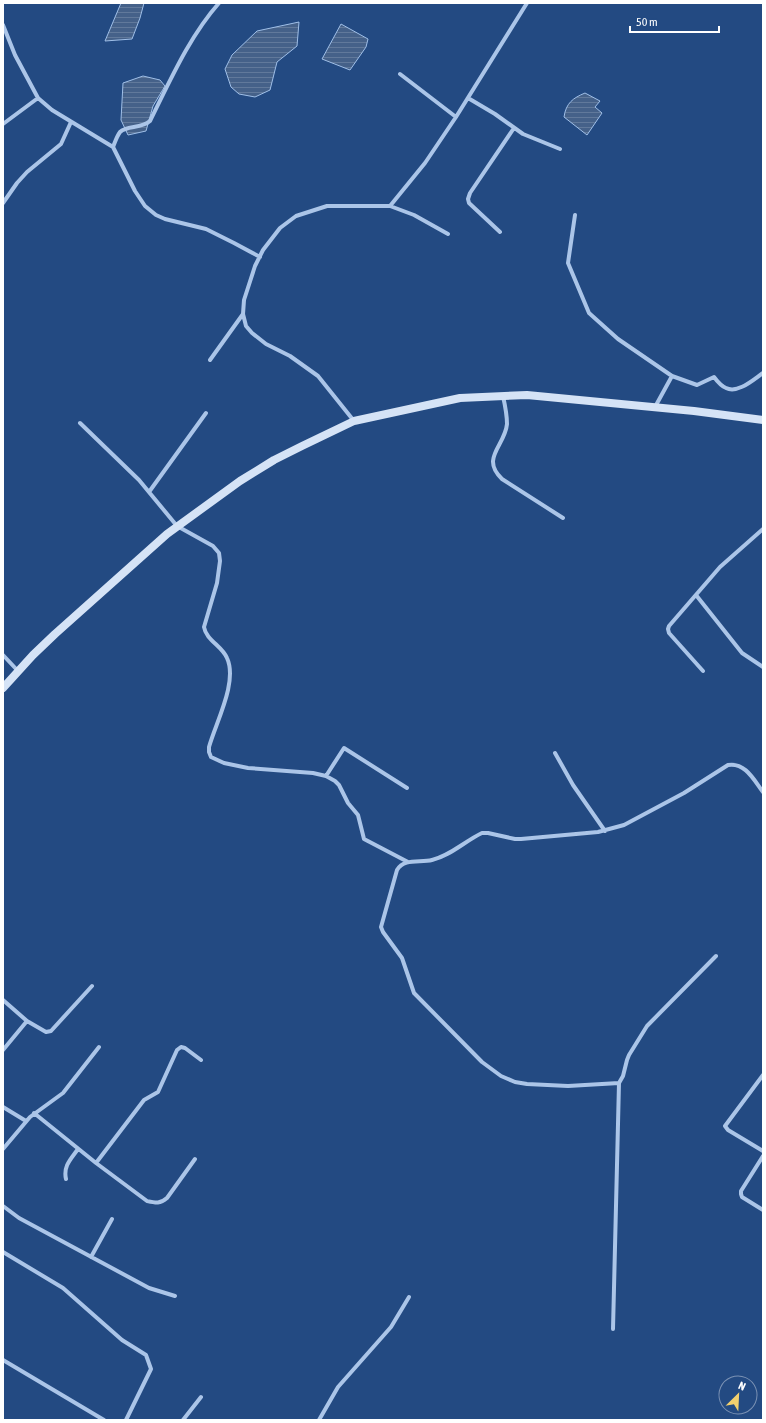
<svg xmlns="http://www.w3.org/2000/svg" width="766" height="1423" font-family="'Asap Condensed',sans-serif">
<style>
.water{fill:url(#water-rules);stroke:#9fbfe8}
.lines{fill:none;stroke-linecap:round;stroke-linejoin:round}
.street{stroke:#abc5e8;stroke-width:4}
.secondary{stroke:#d5e3f6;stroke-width:8}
</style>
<defs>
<pattern id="water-rules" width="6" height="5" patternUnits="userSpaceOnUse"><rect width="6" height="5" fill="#456189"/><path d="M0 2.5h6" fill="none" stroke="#61799b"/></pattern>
</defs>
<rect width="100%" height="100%" fill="#234a82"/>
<path class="water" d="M 121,3 L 144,3 L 140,18 L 132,39 L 105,41 Z
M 299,22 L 297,46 L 277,62 L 270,90 L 255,97 L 239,94 L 231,87 L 225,69 L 232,55 L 257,31 Z
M 341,24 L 368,39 L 366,47 L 350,70 L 322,59 Z
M 143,76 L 160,80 L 165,86 L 153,106 L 146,131 L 128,135 L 121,120 L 123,83 Z
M 585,93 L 600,101 L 595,107 L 602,113 L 587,135 L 564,117 C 566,103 573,98 585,93 Z"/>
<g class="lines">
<path class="street" d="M 3,25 L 15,55 L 38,98 L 52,110 L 113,147 L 135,191 L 145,206 L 156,215 L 165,219 L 206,229 L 234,243 L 260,257
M 400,74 L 456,117
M 468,98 L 495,114 L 523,134 L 560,149
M 3,124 L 38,98
M 113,147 C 115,142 117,136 120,132 C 127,125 141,129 150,121 C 170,81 189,37 219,3
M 3,203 L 17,183 L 27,172 L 61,144 L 71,122
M 390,206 L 425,163 L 456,117 L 527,3
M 575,215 L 568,263 L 589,313 L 618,339 L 672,376
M 500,232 L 469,203 L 468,199 L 470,193 L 514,128
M 210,360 L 243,314
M 503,396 C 505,405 507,415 507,424 C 505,446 480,458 502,479 L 563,518
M 655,407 L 672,376 L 697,385 L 714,377 C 717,381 721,386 726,388 C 738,394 754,379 763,373
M 354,421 L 318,376 L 290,356 L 266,344 L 252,333 L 246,326 L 243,314 L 244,300 L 255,266 L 263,250 L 280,228 L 296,216 L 327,206 L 390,206 L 414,215 L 448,234
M 80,423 L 139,480 L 177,526 L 213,546 L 219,553 L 220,561 L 217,583 L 204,627 C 206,640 222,646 227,658 C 238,682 216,722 209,747 L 209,752 L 211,757 L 224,763 L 248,768 L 313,773 L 326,776 L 335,781 L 339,785 L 348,803 L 358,815 L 364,839 L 408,862
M 149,492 L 206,413
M 696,595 L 742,653 L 763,667
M 3,655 L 18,671
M 703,671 L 669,633 L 668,629 L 669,626 L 720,567 L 763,529
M 555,753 L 573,785 L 605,831
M 326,776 L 344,748 L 407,788
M 716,956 L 647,1026 L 629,1055 L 627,1060 L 623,1076 L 619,1083 L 568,1086 L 527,1084 L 515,1082 L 501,1076 L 482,1062 L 414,993 L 402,958 L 383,932 L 381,927 L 397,870 C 404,858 420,863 432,860 C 450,856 465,841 482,833 L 488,833 L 515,839 L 521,839 L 598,832 L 624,825 L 684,793 L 728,765 C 745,762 754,780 763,792
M 3,1000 L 27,1021
M 3,1050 L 27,1021 L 46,1032 L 51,1031 L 92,986
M 763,1075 L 725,1126 L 728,1130 L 763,1151
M 3,1107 L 26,1121
M 34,1113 L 96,1163 L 147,1201 C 156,1203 160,1204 167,1198 L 195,1159
M 3,1149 L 30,1117 L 63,1093 L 99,1047
M 763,1156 L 741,1191 L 741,1194 L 742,1197 L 763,1210
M 96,1163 L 144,1100 L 158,1092 L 177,1050 L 181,1047 L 185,1048 L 201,1060
M 66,1179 C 63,1166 71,1159 78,1149
M 3,1206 L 19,1218 L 149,1288 L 175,1296
M 3,1252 L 63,1288 L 122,1340 L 146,1355 L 151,1369 L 126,1420
M 91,1257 L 112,1219
M 613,1329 L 619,1083
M 3,1360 L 104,1420
M 183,1420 L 201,1397
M 319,1420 L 338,1387 L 391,1327 L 409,1297"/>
<path class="secondary" d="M 3,688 L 33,655 L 55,634 L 167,534 L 240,481 L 274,460 L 302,446 L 354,421 L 460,398 L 527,395 L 694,411 L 763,420"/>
</g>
<rect width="766" height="1423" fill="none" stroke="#ffffff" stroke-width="8"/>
<g transform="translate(738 1395) rotate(24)"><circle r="19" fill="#234a82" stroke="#7b92b4"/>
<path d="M0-3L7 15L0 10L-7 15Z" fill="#f2d06e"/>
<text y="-6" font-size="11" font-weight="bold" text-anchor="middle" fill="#ffffff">N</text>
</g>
<path d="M630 26v6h89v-6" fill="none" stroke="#ffffff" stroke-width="2"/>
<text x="636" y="26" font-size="12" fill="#ffffff" stroke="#234a82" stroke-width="3" paint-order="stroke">50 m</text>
</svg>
